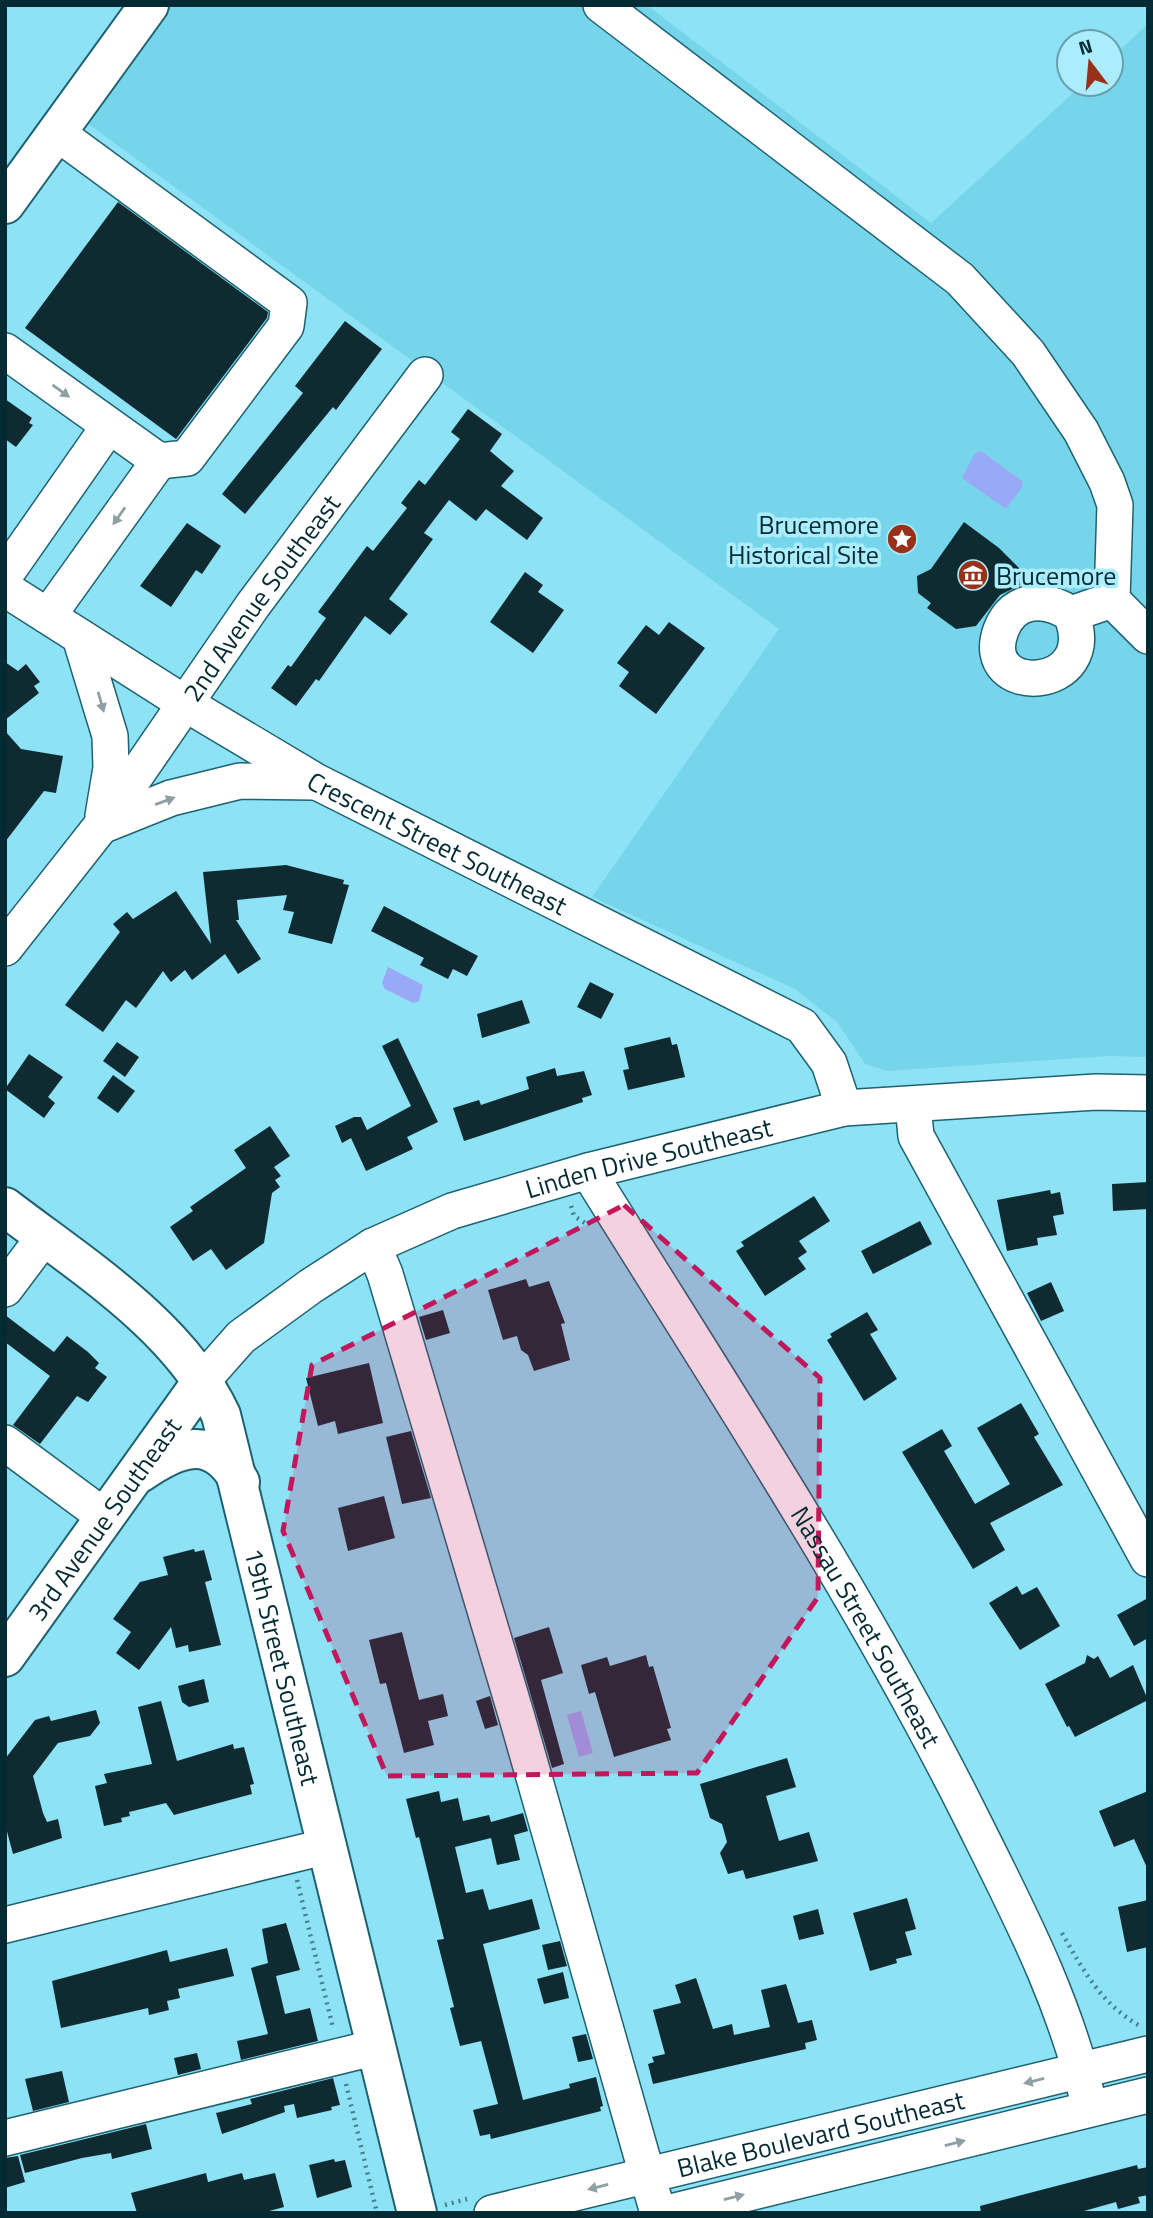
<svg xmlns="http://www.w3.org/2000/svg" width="1153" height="2218" font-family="'Titillium Web',sans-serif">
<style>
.built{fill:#76d5ea}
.water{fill:#99a9f7}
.building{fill:#0f2b31}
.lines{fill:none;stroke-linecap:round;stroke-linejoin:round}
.minor-casing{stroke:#1e6270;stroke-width:38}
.major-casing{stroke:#1e6270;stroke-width:42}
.path{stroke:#44808e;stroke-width:4.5;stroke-dasharray:2 5;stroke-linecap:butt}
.minor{stroke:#fff;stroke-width:35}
.major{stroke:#fff;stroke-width:38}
.oneway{fill:#8ea0a3}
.marked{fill:#c2185b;fill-opacity:0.2;stroke:#c2185b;stroke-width:5;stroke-dasharray:14 9;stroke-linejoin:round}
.labels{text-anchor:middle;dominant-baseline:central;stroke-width:7;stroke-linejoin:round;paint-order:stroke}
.poi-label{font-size:26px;fill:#042b33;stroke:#abedfd;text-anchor:end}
.street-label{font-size:26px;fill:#042b33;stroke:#abedfd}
</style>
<rect width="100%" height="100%" fill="#8de2f6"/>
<path class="built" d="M 149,5 L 647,5 L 931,223 L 1083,84 L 1111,84 L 1111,58 L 1148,24 L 1148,1057 L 1108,1056 L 887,1071 L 865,1064 L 837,1022 L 795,989 L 592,897 L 779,629 L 72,112 Z"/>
<path class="water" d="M 981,451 L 1022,481 L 1022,487 L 1006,509 L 962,478 L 975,453 Z
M 388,967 L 423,985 L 419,1001 L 413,1003 L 385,989 L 382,983 Z
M 581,1711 L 593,1753 L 579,1757 L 567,1715 Z"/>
<path class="building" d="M 118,202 L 268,312 L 267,318 L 176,439 L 25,328 Z
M 345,321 L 382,349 L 336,410 L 333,407 L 245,514 L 222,494 L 303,393 L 295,386 Z
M 5,399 L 32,418 L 29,423 L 33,425 L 16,447 L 5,439 Z
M 468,409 L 502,434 L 490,451 L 514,471 L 501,486 L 543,518 L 527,540 L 486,509 L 476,521 L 449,500 L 424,533 L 433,539 L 389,599 L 408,614 L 390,635 L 365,616 L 319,681 L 316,679 L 296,706 L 271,688 L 288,665 L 291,667 L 326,618 L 318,612 L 367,546 L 373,551 L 407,508 L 401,503 L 419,480 L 425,485 L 460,439 L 451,432 Z
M 964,522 L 999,548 L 1027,576 L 1020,585 L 1000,595 L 976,626 L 956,629 L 927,608 L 931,603 L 918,593 L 917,576 L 931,569 Z
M 187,523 L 221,546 L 202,574 L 196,570 L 171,607 L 140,586 Z
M 525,572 L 543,585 L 538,592 L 564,610 L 533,653 L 490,622 Z
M 669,622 L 705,648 L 656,714 L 619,686 L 629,672 L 617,663 L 646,625 L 659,635 Z
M 5,662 L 18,671 L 26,664 L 40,682 L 34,686 L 39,693 L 5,720 Z
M 5,731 L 21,749 L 63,756 L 56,793 L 44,791 L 5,842 Z
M 286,865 L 344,880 L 343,884 L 349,885 L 332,944 L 288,933 L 294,912 L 283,910 L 287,895 L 237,900 L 239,920 L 236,920 L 261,959 L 238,974 L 225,954 L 192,980 L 185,970 L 171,982 L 163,971 L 136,1008 L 126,1000 L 103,1032 L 65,1005 L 120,932 L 113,924 L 127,912 L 133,919 L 176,891 L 211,944 L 203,872 Z
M 384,906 L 478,956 L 467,976 L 453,969 L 448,979 L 420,965 L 424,958 L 371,931 Z
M 590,982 L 614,994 L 601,1019 L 577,1007 Z
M 522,1000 L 530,1023 L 482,1038 L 477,1014 Z
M 670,1037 L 672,1045 L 677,1044 L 685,1077 L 628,1090 L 623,1070 L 629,1069 L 624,1048 Z
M 398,1038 L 438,1122 L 407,1137 L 413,1149 L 366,1171 L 351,1138 L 342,1143 L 335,1126 L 354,1117 L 361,1117 L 367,1130 L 411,1106 L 382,1046 Z
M 117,1042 L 139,1057 L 125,1077 L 103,1061 Z
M 29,1054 L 63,1077 L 48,1097 L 55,1103 L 44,1118 L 5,1089 Z
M 555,1068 L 557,1076 L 584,1071 L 592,1095 L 582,1098 L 583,1102 L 464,1141 L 453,1108 L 479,1100 L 481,1105 L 529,1089 L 526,1077 Z
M 113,1075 L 135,1091 L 118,1113 L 97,1098 Z
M 270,1126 L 290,1156 L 274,1167 L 281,1176 L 275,1180 L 280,1187 L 272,1193 L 264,1243 L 226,1270 L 211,1249 L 193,1261 L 170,1227 L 193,1211 L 190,1207 L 246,1168 L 234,1150 Z
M 1148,1182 L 1148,1209 L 1113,1211 L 1112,1184 Z
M 1050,1190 L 1051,1194 L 1060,1192 L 1064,1214 L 1053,1216 L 1057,1235 L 1037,1238 L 1038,1245 L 1007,1251 L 997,1200 Z
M 814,1196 L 830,1221 L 799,1241 L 807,1252 L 798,1258 L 806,1269 L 765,1296 L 736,1251 L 744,1246 L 741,1242 Z
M 920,1221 L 932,1244 L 873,1274 L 861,1251 Z
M 526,1279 L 529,1287 L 549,1281 L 565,1323 L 561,1324 L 570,1360 L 534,1371 L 528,1355 L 521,1350 L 517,1336 L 503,1340 L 488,1290 Z
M 1051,1282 L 1064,1311 L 1041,1321 L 1027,1293 Z
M 443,1310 L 450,1333 L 426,1340 L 419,1317 Z
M 867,1312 L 878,1330 L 870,1334 L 897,1379 L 864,1401 L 827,1340 L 832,1337 L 830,1334 Z
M 5,1315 L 54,1352 L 67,1336 L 88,1352 L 99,1363 L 95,1368 L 107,1377 L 88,1402 L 77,1396 L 40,1444 L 13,1425 L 50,1376 L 5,1342 Z
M 369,1363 L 383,1423 L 338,1434 L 335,1421 L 318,1426 L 306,1378 Z
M 1021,1403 L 1039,1434 L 1034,1437 L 1063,1485 L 990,1523 L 1005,1550 L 973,1569 L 902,1452 L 942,1429 L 952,1446 L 944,1451 L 975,1504 L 1010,1484 L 977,1428 Z
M 411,1431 L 431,1498 L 402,1504 L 386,1437 Z
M 384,1496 L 395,1538 L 348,1551 L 338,1508 Z
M 194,1549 L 195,1552 L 204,1550 L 212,1580 L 205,1582 L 221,1645 L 189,1652 L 188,1645 L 176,1648 L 171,1627 L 139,1670 L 116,1653 L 131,1632 L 113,1619 L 140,1582 L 168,1575 L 163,1557 Z
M 1017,1586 L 1022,1595 L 1037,1587 L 1060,1626 L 1020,1650 L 989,1603 Z
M 1148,1598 L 1148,1638 L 1134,1646 L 1117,1615 Z
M 549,1627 L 563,1673 L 541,1680 L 564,1764 L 552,1768 L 514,1638 Z
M 402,1632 L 419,1700 L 443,1694 L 448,1716 L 428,1721 L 434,1745 L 404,1753 L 386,1683 L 380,1684 L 369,1640 Z
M 646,1655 L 649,1667 L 653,1666 L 671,1728 L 667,1729 L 671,1740 L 614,1757 L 595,1692 L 589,1694 L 581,1665 L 607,1657 L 610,1666 Z
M 1087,1655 L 1094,1659 L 1098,1656 L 1110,1678 L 1133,1665 L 1148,1700 L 1075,1737 L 1069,1726 L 1067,1727 L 1045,1684 L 1085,1663 Z
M 204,1679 L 209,1702 L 189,1707 L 182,1702 L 178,1686 Z
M 490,1696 L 498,1725 L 485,1729 L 476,1701 Z
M 161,1701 L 177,1761 L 233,1744 L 234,1749 L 244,1747 L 254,1784 L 250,1785 L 252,1794 L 174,1815 L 166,1803 L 129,1812 L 130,1816 L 121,1818 L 122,1822 L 104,1826 L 95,1786 L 107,1783 L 104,1774 L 152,1764 L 138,1707 Z
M 96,1710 L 100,1723 L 90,1736 L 58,1743 L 33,1776 L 43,1813 L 47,1822 L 58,1819 L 62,1838 L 13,1854 L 5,1824 L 5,1759 L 35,1720 L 49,1716 L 51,1721 Z
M 787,1758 L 796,1787 L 766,1796 L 779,1841 L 809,1832 L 818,1861 L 746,1879 L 743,1870 L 728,1874 L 720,1853 L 727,1842 L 722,1824 L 710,1818 L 700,1784 Z
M 439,1791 L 441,1802 L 458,1798 L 463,1821 L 489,1815 L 491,1822 L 523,1813 L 528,1831 L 514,1835 L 520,1860 L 497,1865 L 491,1838 L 455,1847 L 466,1893 L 483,1889 L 489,1910 L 532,1899 L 540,1929 L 483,1944 L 523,2100 L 570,2088 L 569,2084 L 596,2077 L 603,2106 L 600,2107 L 601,2111 L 491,2139 L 490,2134 L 480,2136 L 473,2110 L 498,2104 L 481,2041 L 460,2046 L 450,2008 L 454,2007 L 437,1940 L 444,1939 L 419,1837 L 416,1838 L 406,1799 Z
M 1148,1791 L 1148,1870 L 1134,1839 L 1114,1847 L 1099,1811 Z
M 907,1898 L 916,1929 L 905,1932 L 912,1955 L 896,1959 L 897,1963 L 870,1971 L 853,1913 Z
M 1148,1900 L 1148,1947 L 1127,1952 L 1118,1907 Z
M 818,1909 L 824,1934 L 799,1940 L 793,1916 Z
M 286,1923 L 300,1970 L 276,1976 L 285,2014 L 310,2008 L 318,2041 L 241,2060 L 237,2041 L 268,2034 L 251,1968 L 268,1963 L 262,1929 Z
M 560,1941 L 567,1966 L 548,1970 L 542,1945 Z
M 227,1948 L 234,1976 L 178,1989 L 180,1998 L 167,2001 L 169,2010 L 149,2015 L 148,2008 L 61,2028 L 52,1981 L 167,1950 L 170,1962 Z
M 563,1972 L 569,1998 L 544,2004 L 537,1979 Z
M 696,1978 L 713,2029 L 732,2024 L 734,2035 L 770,2027 L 761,1990 L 786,1984 L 798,2023 L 812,2020 L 817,2040 L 805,2043 L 806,2049 L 653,2084 L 648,2064 L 654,2062 L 652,2057 L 665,2054 L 653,2010 L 681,2003 L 675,1985 Z
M 586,2034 L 593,2059 L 578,2062 L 572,2037 Z
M 197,2053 L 201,2069 L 178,2075 L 174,2058 Z
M 62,2071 L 69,2102 L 33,2111 L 25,2079 Z
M 333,2078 L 340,2105 L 331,2107 L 332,2110 L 297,2118 L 294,2104 L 284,2106 L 285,2112 L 222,2134 L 216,2113 L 252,2104 L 250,2099 Z
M 146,2124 L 152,2149 L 112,2159 L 111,2153 L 82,2158 L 25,2173 L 20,2155 Z
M 18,2156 L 25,2182 L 5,2188 L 5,2158 Z
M 334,2159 L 335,2162 L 345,2160 L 352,2187 L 317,2198 L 309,2165 Z
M 1137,2165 L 1138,2169 L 1148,2167 L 1148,2195 L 1138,2197 L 1140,2203 L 1118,2209 L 1116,2202 L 1077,2213 L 981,2213 L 980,2206 Z
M 206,2173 L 208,2182 L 242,2173 L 244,2180 L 275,2173 L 284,2207 L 262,2213 L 137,2213 L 131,2193 Z"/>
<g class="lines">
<g class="minor-casing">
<g id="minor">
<path d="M 601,5 L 960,279 L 1028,353 L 1081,431 L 1107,482 L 1115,505 L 1112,600 L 1148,636"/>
<path d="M 5,351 L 159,461 L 187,458 L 286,326 L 289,303 L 57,133"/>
<path d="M 5,575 L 109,426"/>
<path id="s1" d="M 5,589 L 186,704 L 317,782 L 802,1026 L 829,1063 L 844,1108"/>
<path d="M 1071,614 C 1104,694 975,699 1001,630 C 1014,596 1046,598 1071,614 L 1112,600"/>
<path d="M 48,616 L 159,461"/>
<path d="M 80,637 L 110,736 L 111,768 L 103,816"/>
<path d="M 101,826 L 171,798 L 240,781 L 314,782"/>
<path id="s2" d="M 5,948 L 101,826 L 253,605 L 425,375"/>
<path d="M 913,1105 L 916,1136 L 1148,1559"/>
<path id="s3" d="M 588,1171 C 720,1384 859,1593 971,1817 C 1020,1915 1066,2002 1090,2109"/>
<path d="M 373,1246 L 385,1274 L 516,1714 L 658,2213"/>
<path d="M 5,1289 L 44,1237"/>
<path id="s4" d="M 203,1380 L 241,1337 L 311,1286 L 373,1246 L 452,1211 L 588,1171 L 844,1108 L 1096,1092 L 1148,1093"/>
<path d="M 5,1443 L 105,1517"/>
<path d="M 5,1925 L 328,1846"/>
<path d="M 5,2138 L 377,2047"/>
<path id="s5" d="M 492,2213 L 1148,2054"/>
<path d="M 667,2213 L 1148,2095"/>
</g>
</g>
<g class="major-casing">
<g id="major">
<path d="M 5,204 L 149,5"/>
<path id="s6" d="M 5,1207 C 82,1266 179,1326 221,1415 L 417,2213"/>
<path d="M 140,1473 C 179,1446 213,1433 240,1482"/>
<path id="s7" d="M 5,1657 L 203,1380"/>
</g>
</g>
<path class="path" d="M 571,1206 L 574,1216 L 585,1223
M 297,1880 L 333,2028
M 1062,1933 C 1083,1970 1102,2005 1140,2026
M 346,2084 L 377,2213
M 445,2205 L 467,2199"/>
<use href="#minor" class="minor"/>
<use href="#major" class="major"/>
</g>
<defs><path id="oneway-solid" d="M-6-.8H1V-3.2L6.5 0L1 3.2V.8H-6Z" transform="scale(1.75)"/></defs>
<g class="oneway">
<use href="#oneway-solid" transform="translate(61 391) rotate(36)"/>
<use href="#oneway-solid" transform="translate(119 516) rotate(125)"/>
<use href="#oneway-solid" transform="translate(101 702) rotate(74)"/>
<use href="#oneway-solid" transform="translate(165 801) rotate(-20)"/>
<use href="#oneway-solid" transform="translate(1034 2081) rotate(166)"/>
<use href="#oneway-solid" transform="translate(955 2143) rotate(-14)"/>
<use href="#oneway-solid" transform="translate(598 2187) rotate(166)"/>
<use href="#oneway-solid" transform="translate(734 2197) rotate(-14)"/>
</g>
<path class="marked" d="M 624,1205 L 820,1378 L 818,1597 L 697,1773 L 387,1776 L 283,1531 L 312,1365 Z"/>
<defs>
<g id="sight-disc" transform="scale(1.575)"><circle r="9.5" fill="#993118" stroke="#abedfd"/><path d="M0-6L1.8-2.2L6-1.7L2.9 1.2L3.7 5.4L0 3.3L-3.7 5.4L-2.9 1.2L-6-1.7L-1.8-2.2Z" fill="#fff"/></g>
<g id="museum-disc" transform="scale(1.575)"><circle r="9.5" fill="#993118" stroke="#abedfd"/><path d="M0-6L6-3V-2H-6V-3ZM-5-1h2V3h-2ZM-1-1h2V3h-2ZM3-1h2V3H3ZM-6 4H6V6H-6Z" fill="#fff"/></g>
</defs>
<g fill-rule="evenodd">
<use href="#sight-disc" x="902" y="539"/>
<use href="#museum-disc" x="973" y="575"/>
</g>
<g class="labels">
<g class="poi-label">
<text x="879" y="524">Brucemore<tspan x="879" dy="30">Historical Site</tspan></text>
<text x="996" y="575" text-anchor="start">Brucemore</text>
</g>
<g class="street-label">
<text stroke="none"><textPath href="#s2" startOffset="434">2nd Avenue Southeast</textPath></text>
<text stroke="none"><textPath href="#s1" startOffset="502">Crescent Street Southeast</textPath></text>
<text stroke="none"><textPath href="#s4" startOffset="508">Linden Drive Southeast</textPath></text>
<text stroke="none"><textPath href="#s7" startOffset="170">3rd Avenue Southeast</textPath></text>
<text stroke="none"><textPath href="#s3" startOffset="534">Nassau Street Southeast</textPath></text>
<text stroke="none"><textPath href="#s6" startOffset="562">19th Street Southeast</textPath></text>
<text stroke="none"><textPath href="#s5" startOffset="338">Blake Boulevard Southeast</textPath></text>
</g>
</g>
<rect width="1153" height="2218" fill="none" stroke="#042b33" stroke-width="14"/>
<g transform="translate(1090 63) rotate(344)"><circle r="33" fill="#abedfd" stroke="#689fac" stroke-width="2"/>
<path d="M0-5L12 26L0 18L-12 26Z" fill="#993118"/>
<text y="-10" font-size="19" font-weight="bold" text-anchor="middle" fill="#042b33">N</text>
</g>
</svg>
